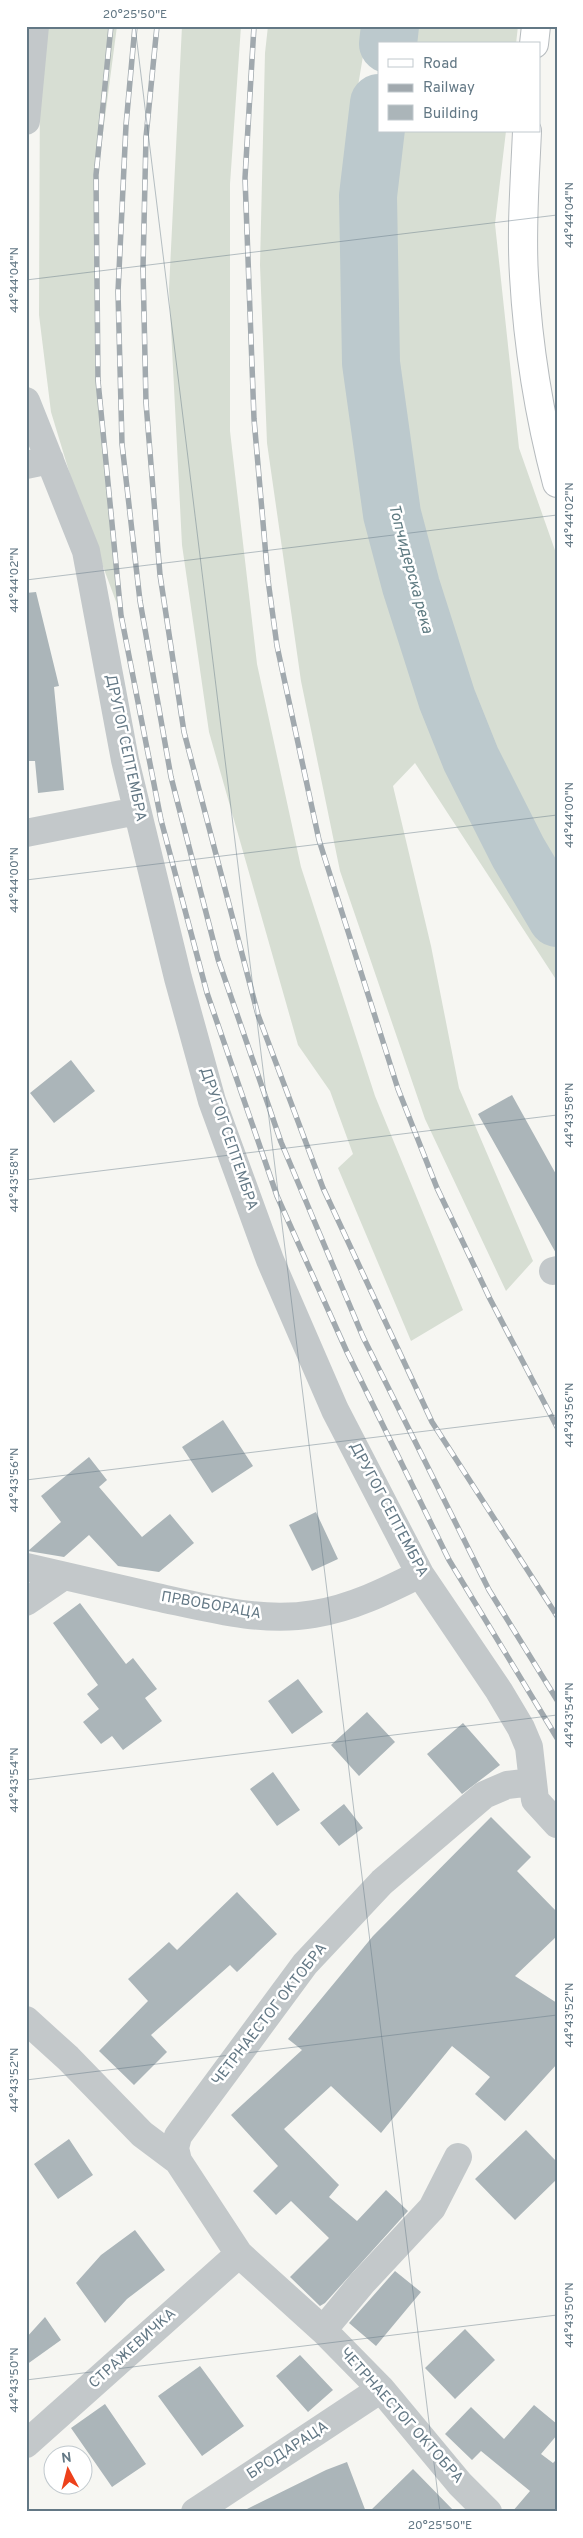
<svg xmlns="http://www.w3.org/2000/svg" width="583" height="2538" font-family="Overpass,sans-serif">
<style>
.grass{fill:#d7ded3}
.lines{fill:none;stroke-linecap:round;stroke-linejoin:round}
.river{stroke:#bcc9cd;stroke-width:58}
.building{fill:#abb5b9}
.major-casing{stroke:#b6bbbe;stroke-width:30}
.minor{stroke:#c3c8ca;stroke-width:28}
.major{stroke:#fff;stroke-width:28}
.rail-casing{stroke:#a1a9ae;stroke-width:5.5}
.rail{stroke:#fff;stroke-width:4;stroke-dasharray:11;stroke-linecap:butt}
.ticks{fill:none;stroke:#637885;stroke-width:1;stroke-opacity:0.45}
.labels{text-anchor:middle;dominant-baseline:central;stroke-width:5;stroke-linejoin:round;paint-order:stroke}
.street-label{font-size:15px;fill:#637885;stroke:#fff}
.water-label{font-size:16px;font-style:italic;fill:#5f7b82;stroke:#fff}
.neatline{fill:none;stroke:#637885;stroke-width:2}
.ticks-label{font-size:12px;text-anchor:middle;fill:#637885}
</style>
<rect width="100%" height="100%" fill="#f6f6f2"/>
<path class="grass" d="M 47,26 L 117,26 L 96,186 L 98,381 L 121,615 L 75,491 L 51,412 L 39,315 L 40,72 Z
M 182,26 L 241,26 L 230,184 L 230,431 L 257,664 L 301,867 L 375,1096 L 463,1310 L 411,1341 L 338,1168 L 353,1154 L 330,1091 L 298,1045 L 209,732 L 182,545 L 169,289 Z
M 268,26 L 368,26 L 356,98 L 351,187 L 359,425 L 409,656 L 521,887 L 557,942 L 557,981 L 415,763 L 393,786 L 431,946 L 459,1088 L 533,1261 L 506,1291 L 425,1119 L 340,871 L 301,681 L 267,443 L 260,265 L 265,53 Z
M 395,26 L 518,26 L 516,44 L 391,44 Z
M 379,106 L 379,131 L 506,131 L 495,224 L 519,448 L 557,556 L 557,906 L 505,827 L 411,586 L 371,363 Z"/>
<g class="lines">
<path class="river" d="M 388,44 L 390,26
M 379,103 L 368,196 L 371,363 L 392,514 L 411,586 L 447,699 L 471,759 L 518,852 L 557,918"/>
</g>
<path class="building" d="M 36,592 L 59,686 L 54,687 L 64,790 L 38,793 L 35,761 L 26,761 L 26,593 Z
M 71,1060 L 95,1091 L 54,1123 L 30,1093 Z
M 512,1095 L 557,1176 L 557,1255 L 478,1114 Z
M 223,1420 L 253,1466 L 212,1493 L 182,1447 Z
M 89,1457 L 107,1480 L 99,1487 L 142,1537 L 170,1514 L 194,1543 L 159,1572 L 118,1566 L 89,1535 L 64,1557 L 28,1551 L 61,1522 L 41,1496 Z
M 316,1512 L 338,1559 L 312,1571 L 289,1525 Z
M 80,1603 L 126,1664 L 133,1658 L 157,1689 L 145,1698 L 162,1721 L 123,1750 L 112,1736 L 101,1744 L 83,1722 L 99,1709 L 87,1694 L 98,1685 L 53,1623 Z
M 298,1679 L 323,1712 L 292,1734 L 268,1701 Z
M 367,1712 L 395,1742 L 359,1776 L 331,1745 Z
M 463,1723 L 500,1765 L 462,1794 L 427,1754 Z
M 273,1772 L 300,1810 L 277,1826 L 250,1789 Z
M 344,1804 L 363,1828 L 339,1846 L 320,1823 Z
M 491,1817 L 531,1857 L 517,1871 L 557,1912 L 557,1936 L 515,1976 L 557,2003 L 557,2064 L 505,2121 L 475,2094 L 490,2077 L 452,2046 L 381,2133 L 331,2086 L 284,2129 L 339,2185 L 329,2197 L 357,2221 L 386,2190 L 408,2211 L 325,2303 L 320,2306 L 290,2277 L 329,2238 L 291,2201 L 276,2215 L 253,2191 L 278,2166 L 231,2115 L 302,2050 L 288,2039 L 373,1936 Z
M 237,1892 L 277,1934 L 237,1972 L 230,1965 L 151,2035 L 167,2052 L 134,2085 L 99,2051 L 148,2001 L 128,1979 L 169,1942 L 177,1950 Z
M 526,2130 L 557,2162 L 557,2179 L 515,2220 L 475,2179 Z
M 69,2139 L 93,2175 L 58,2199 L 34,2164 Z
M 135,2230 L 165,2270 L 127,2299 L 105,2323 L 76,2283 L 101,2255 Z
M 395,2271 L 421,2292 L 376,2346 L 349,2323 Z
M 45,2317 L 61,2340 L 26,2365 L 26,2338 Z
M 465,2329 L 495,2360 L 455,2399 L 425,2368 Z
M 300,2355 L 333,2390 L 308,2412 L 276,2376 Z
M 200,2366 L 244,2426 L 202,2456 L 158,2396 Z
M 105,2404 L 146,2464 L 112,2487 L 71,2428 Z
M 534,2405 L 557,2424 L 557,2435 L 541,2454 L 553,2463 L 557,2459 L 557,2512 L 512,2512 L 530,2491 L 481,2451 L 472,2460 L 445,2434 L 471,2407 L 504,2439 Z
M 347,2462 L 366,2512 L 241,2512 L 326,2470 Z
M 413,2469 L 455,2512 L 369,2512 Z"/>
<g class="lines">
<g class="major-casing">
<path id="major" d="M 534,44 L 536,26
M 527,131 C 525,179 521,228 524,276 C 528,346 539,415 557,483"/>
</g>
<path class="minor" d="M 26,121 L 35,26
M 26,401 L 86,551 L 125,760 L 178,978 L 212,1101 L 270,1260 L 335,1410 L 420,1574 L 499,1691 L 521,1728 L 529,1747 L 535,1800 L 557,1824
M 26,465 L 50,460
M 26,833 L 137,811
M 553,1271 L 557,1270
M 26,1567 C 69,1577 113,1587 156,1597 C 208,1608 261,1623 314,1614 C 352,1608 386,1591 420,1574
M 26,1602 L 64,1576
M 26,2020 L 68,2058 L 142,2134 L 178,2161
M 323,2330 L 362,2283 L 432,2208 L 458,2157
M 26,2444 L 239,2254
M 195,2512 L 381,2389
M 488,2512 L 460,2484 L 381,2389 L 323,2330 L 239,2254 L 178,2161 L 175,2148 L 178,2136 L 305,1964 L 382,1882 L 484,1795 L 507,1785 L 532,1782"/>
<use href="#major" class="major"/>
<g class="rail-casing">
<path id="rail" d="M 111,26 L 96,175 L 98,381 L 121,615 L 161,820 L 207,993 L 277,1196 L 347,1352 L 449,1560 L 557,1738
M 135,26 L 126,125 L 118,292 L 122,444 L 140,601 L 171,777 L 218,959 L 281,1142 L 363,1337 L 489,1590 L 557,1700
M 157,26 L 146,137 L 143,268 L 146,403 L 160,575 L 184,732 L 258,1015 L 323,1188 L 432,1422 L 557,1616
M 254,26 L 245,178 L 254,419 L 268,580 L 277,646 L 319,840 L 398,1089 L 437,1188 L 490,1299 L 557,1427"/>
</g>
<use href="#rail" class="rail"/>
</g>
<path class="ticks" d="M 135,26 L 440,2512M 26,280 L 557,215M 26,580 L 557,515M 26,880 L 557,815M 26,1180 L 557,1115M 26,1480 L 557,1415M 26,1780 L 557,1715M 26,2080 L 557,2015M 26,2380 L 557,2315"/>
<g class="labels">
<g class="street-label">
<text transform="translate(125 748) rotate(78)">ДРУГОГ СЕПТЕМБРА</text>
<text transform="translate(228 1139) rotate(71)">ДРУГОГ СЕПТЕМБРА</text>
<text transform="translate(388 1510) rotate(62)">ДРУГОГ СЕПТЕМБРА</text>
<text transform="translate(211 1606) rotate(10)">ПРВОБОРАЦА</text>
<text transform="translate(270 2015) rotate(-52)">ЧЕТРНАЕСТОГ ОКТОБРА</text>
<text transform="translate(133 2349) rotate(-42)">СТРАЖЕВИЧКА</text>
<text transform="translate(401 2416) rotate(48)">ЧЕТРНАЕСТОГ ОКТОБРА</text>
<text transform="translate(288 2451) rotate(-33)">БРОДАРАЦА</text>
</g>
<g class="water-label">
<text transform="translate(410 569) rotate(75)">Топчидерска река</text>
</g>
</g>
<rect width="583" height="2538" fill="none" stroke="#ffffff" stroke-width="55"/>
<rect x="378" y="42" width="162" height="90" fill="#ffffff" stroke="#c1c9ce"/>
<rect x="388" y="59" width="25" height="8" fill="#ffffff" stroke="#c1c9ce"/>
<text x="423" y="68" font-size="15" fill="#637885">Road</text>
<rect x="388" y="84" width="25" height="8" fill="#a1a9ae" stroke="#c1c9ce"/>
<text x="423" y="92" font-size="15" fill="#637885">Railway</text>
<rect x="388" y="105" width="25" height="15" fill="#abb5b9" stroke="#c1c9ce"/>
<text x="423" y="118" font-size="15" fill="#637885">Building</text>
<g transform="translate(68 2470) rotate(353)"><circle r="24" fill="#ffffff" stroke="#c1c9ce"/>
<path d="M0-4L9 19L0 12L-9 19Z" fill="#ed411b"/>
<text y="-8" font-size="14" font-weight="bold" text-anchor="middle" fill="#637885">N</text>
</g>
<rect x="28" y="28" width="528" height="2482" class="neatline"/>
<g class="ticks-label">
<text x="135" y="18">20°25'50"E</text>
<text transform="translate(569 215) rotate(-90)" y="4">44°44'04"N</text>
<text transform="translate(14 280) rotate(-90)" y="4">44°44'04"N</text>
<text transform="translate(569 515) rotate(-90)" y="4">44°44'02"N</text>
<text transform="translate(14 580) rotate(-90)" y="4">44°44'02"N</text>
<text transform="translate(569 815) rotate(-90)" y="4">44°44'00"N</text>
<text transform="translate(14 880) rotate(-90)" y="4">44°44'00"N</text>
<text transform="translate(569 1115) rotate(-90)" y="4">44°43'58"N</text>
<text transform="translate(14 1180) rotate(-90)" y="4">44°43'58"N</text>
<text transform="translate(569 1415) rotate(-90)" y="4">44°43'56"N</text>
<text transform="translate(14 1480) rotate(-90)" y="4">44°43'56"N</text>
<text transform="translate(569 1715) rotate(-90)" y="4">44°43'54"N</text>
<text transform="translate(14 1780) rotate(-90)" y="4">44°43'54"N</text>
<text transform="translate(569 2015) rotate(-90)" y="4">44°43'52"N</text>
<text transform="translate(14 2080) rotate(-90)" y="4">44°43'52"N</text>
<text transform="translate(569 2315) rotate(-90)" y="4">44°43'50"N</text>
<text transform="translate(14 2380) rotate(-90)" y="4">44°43'50"N</text>
<text x="440" y="2529">20°25'50"E</text>
</g>
</svg>
